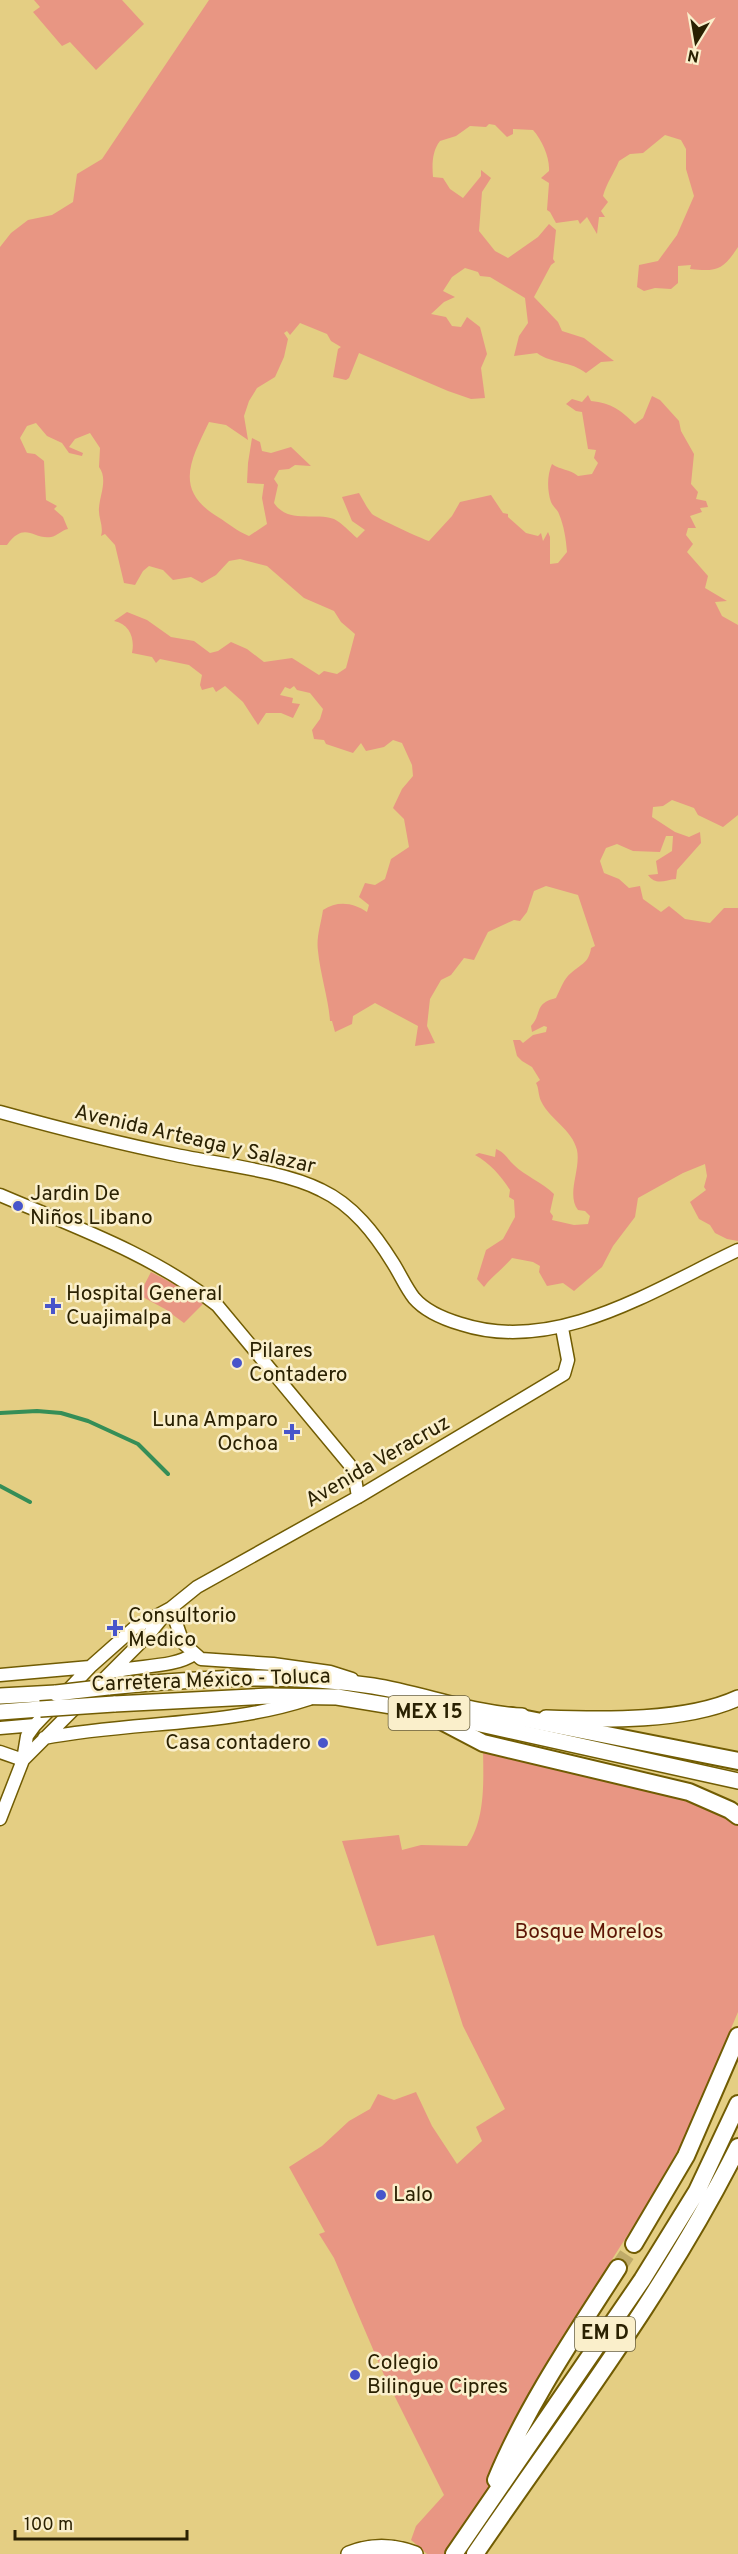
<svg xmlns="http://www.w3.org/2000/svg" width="738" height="2554" font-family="Overpass,sans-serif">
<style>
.green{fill:#e89683}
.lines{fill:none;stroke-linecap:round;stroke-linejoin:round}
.stream{stroke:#358e57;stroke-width:4}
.highway-tunnel{stroke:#bfab69;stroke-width:16;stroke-dasharray:16 8;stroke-linecap:butt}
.minor-casing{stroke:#715c03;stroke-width:15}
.major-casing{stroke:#715c03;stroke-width:18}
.highway-casing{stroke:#715c03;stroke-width:20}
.minor{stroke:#fff;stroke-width:12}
.major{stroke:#fff;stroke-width:15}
.highway{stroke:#fff;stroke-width:16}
.major-bridge-casing{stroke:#715c03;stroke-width:18;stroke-linecap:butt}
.major-bridge{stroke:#fff;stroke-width:15}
.poi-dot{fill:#4855ca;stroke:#faefcb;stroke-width:2}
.labels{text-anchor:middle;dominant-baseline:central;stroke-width:5;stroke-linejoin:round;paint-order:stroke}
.shield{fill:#faefcb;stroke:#685f3e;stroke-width:1.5}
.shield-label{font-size:20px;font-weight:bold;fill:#2a2102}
.street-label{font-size:21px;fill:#2a2102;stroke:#faefcb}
.poi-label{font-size:21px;fill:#2a2102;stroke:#faefcb;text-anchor:start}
.park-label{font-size:21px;fill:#5e1506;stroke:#faefcb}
</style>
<rect width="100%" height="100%" fill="#e4ce83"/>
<path class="green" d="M 34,0 L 122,0 L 144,24 L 96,70 L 70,42 L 62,46 L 33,12 L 40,7 Z
M 209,0 L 738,0 L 738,247 C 723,270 717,272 690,269 L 691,265 L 678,266 L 678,283 L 671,289 L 655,288 L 644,291 L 637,287 L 639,265 L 658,261 L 677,235 L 694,196 L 686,169 L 686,149 L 681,140 L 665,135 L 643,153 L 630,154 L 619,161 C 614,173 606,184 603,196 L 608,202 L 601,211 L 605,217 L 599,217 L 597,234 L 587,217 L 580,224 L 578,220 L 556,223 L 550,212 L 547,210 L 549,183 L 541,178 L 549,171 C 550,158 542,140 533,130 L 513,129 L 513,134 L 507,137 L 495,125 L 489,124 L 486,127 L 470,126 L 456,136 L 440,141 C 432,151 432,165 433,177 L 443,178 L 450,189 L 463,198 L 481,176 L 481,170 L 491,178 L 482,192 L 479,231 L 495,251 L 508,258 L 538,237 L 549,224 L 556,230 L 553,259 L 555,262 L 551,265 L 534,297 L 558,322 L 562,331 L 584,338 L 614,361 L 601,362 L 586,373 C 571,361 552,364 537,353 L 514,356 L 519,336 L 528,323 L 525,298 L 490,277 L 480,276 L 478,272 L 465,268 L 452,277 L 443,291 L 455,297 L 444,302 L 431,314 L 446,317 L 452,326 L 461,327 L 467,317 L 480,327 L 487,354 L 481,368 L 485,398 L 471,399 L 448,391 L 359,353 L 349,378 L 346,380 L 333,377 L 338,349 L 341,347 L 331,341 L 327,334 L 300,323 L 290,335 L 287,331 L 284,333 L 288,339 L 284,357 L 275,377 L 257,388 L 249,401 L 244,416 L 248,440 L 226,425 L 209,422 C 191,460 173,490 218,517 C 229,524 237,531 249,536 L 267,524 L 262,498 L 264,484 L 247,483 L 248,463 L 252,438 L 260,442 L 262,451 L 271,453 L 291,447 L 311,466 L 295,465 L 289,469 L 279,470 L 274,479 L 278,485 L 274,503 C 288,524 314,512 334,519 C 342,523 350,532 357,538 L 365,530 L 352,521 L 342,497 L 359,493 C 363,500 367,508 372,514 C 377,518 422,539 429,541 L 452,516 L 460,502 L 491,495 L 503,513 L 508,514 L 508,517 L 526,533 L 538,536 L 541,533 L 543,541 L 548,532 L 550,537 L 550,564 L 558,563 L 567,552 C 566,539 564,526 559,514 C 558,510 553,507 551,502 C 547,490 547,475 552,464 C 560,470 570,469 578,476 L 592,474 L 598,463 L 594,458 L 596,450 L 588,449 L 582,412 L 576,411 L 566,404 L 572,399 L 582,402 L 588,395 L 591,401 C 612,403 620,410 635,424 L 643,418 L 652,396 L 660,400 L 679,421 L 681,431 L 694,454 L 691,484 L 698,492 L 696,499 L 706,501 L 708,507 L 700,508 L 702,512 L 690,516 L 696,528 L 688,528 L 686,535 L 693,544 L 687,552 L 708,576 L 705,588 L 727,601 L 715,602 L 722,616 L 738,625 L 738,815 L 723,827 L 698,815 L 694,808 L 672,800 L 663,806 L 653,807 L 652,817 L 675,832 L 689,837 L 700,832 L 701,843 L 677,870 L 676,879 C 665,880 656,886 648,875 L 658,874 L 656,861 L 672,851 L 673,836 L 666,836 L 660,852 L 633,851 L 617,844 L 606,848 L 600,861 L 604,873 L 619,879 L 629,888 L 640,886 L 643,899 L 661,912 L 669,906 L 685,919 L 710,923 L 724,908 L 738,908 L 738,1241 L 727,1239 L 715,1233 L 710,1225 L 699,1219 L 690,1202 L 706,1190 L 704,1187 L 707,1176 L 705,1164 L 683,1173 L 638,1198 L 635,1217 L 613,1246 L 602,1267 L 574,1291 L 563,1283 L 547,1286 L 539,1272 L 540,1266 L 533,1262 L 512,1258 C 503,1269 492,1276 484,1287 L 477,1279 L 486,1250 L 503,1239 L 515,1217 L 514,1200 L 509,1197 L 510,1190 C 501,1176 490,1163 475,1155 L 479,1153 L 495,1157 L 496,1149 C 506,1153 507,1159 514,1165 C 525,1176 542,1182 554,1194 L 550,1212 L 553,1216 L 552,1220 L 574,1225 L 588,1224 L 590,1216 L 585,1211 L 578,1210 C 566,1194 581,1170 577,1150 C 572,1129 550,1120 541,1101 C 538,1095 539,1088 536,1083 L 540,1080 L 532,1067 L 522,1061 L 517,1056 L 513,1040 L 520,1040 L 523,1043 L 533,1035 L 546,1032 L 547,1027 L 544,1026 L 532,1032 L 531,1026 C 543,1013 533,1004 556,998 C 560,990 564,978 571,973 C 581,964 589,963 591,948 L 595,946 L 578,895 L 546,886 L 534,891 L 527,912 L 520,921 L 514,920 L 488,932 L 474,960 L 464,958 L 451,975 L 441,980 L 430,999 L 427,1026 L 435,1043 L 415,1046 L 418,1026 L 375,1003 L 353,1016 L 352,1024 L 335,1032 L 332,1021 L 330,1021 C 329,1001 320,973 318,951 C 316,937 321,924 323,910 C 338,900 354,903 367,912 L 369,905 L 359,897 L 365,883 L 375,885 L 385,879 L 391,859 L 409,847 L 404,819 L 393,808 L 402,789 L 413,776 L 412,765 L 402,743 L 393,740 L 384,747 L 366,751 L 361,743 L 353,753 L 326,744 L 324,740 L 314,739 L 312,730 L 320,719 L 323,709 L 310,693 L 297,690 L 294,686 L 290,689 L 285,687 L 280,695 L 293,698 L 292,703 L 300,704 L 293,718 L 281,713 L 266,713 L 258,725 L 243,702 L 225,686 L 216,692 L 213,687 L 202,690 L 200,685 L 202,675 L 189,665 L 160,659 L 156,663 L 152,657 L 132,653 C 135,639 130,624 114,621 L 127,612 L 147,620 L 171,637 L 194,641 L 210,653 L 218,651 L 231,642 L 247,649 L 264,662 L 292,658 L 319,675 L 324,671 L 337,674 L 346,668 L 355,634 L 341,622 L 334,611 L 304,598 L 267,566 L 240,559 L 229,561 L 216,575 L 202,583 L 191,577 L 173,580 L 163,570 L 149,566 L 143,571 L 135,585 L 124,583 L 115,545 L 105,534 L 101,536 C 104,526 98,518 99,508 C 100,494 108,479 99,467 L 100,448 L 90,433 L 75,439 L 69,447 L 83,453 L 82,456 L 69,453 L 62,443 L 47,436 L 36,423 L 27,426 L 20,438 L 27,453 L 35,454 L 44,461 L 46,500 L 57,506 L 54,509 L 63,517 L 68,529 C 62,530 57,536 51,537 C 33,540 25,520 7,545 L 0,545 L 0,247 L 11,233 L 28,220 L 52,215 L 73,202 L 77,174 L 102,159 Z
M 151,1272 L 185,1290 L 203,1304 L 184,1323 L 165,1309 L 139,1295 Z
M 483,1743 L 693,1798 L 738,1823 L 738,2012 L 686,2135 L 652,2197 L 577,2314 L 502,2454 L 488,2492 L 447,2554 L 427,2554 L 411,2540 L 416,2526 L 444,2495 L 384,2375 L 334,2258 L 319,2234 L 325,2232 L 289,2167 L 322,2146 L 349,2121 L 370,2109 L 378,2094 L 394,2100 L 416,2092 L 432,2126 L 457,2164 L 482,2141 L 476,2127 L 505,2109 L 463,2026 L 434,1935 L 377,1946 L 342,1841 L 399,1835 L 402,1850 L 421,1845 L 467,1846 C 487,1817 483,1777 483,1743 Z"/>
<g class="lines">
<path class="stream" d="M 0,1413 L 37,1411 L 61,1413 L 88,1421 L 138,1444 L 168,1474
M 0,1486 L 30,1502"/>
<path class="highway-tunnel" d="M 618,2268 L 634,2244"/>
<g class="minor-casing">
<path id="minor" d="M 0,1112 C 58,1128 117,1143 176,1155 C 218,1164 284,1171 321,1190 C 353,1205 375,1234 393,1263 C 400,1274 406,1288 414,1298 C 426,1312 444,1319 461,1324 C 556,1355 655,1289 738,1250
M 0,1195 C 75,1227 152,1254 217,1305 L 349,1464 L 354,1472 L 358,1497
M 171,1608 L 183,1643 L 201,1659 L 273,1664 L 330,1672 L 352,1679
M 112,1672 C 137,1665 174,1668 194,1654
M 0,1675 L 90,1667
M 0,1728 L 35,1725
M 44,1738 C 131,1721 224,1727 309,1699
M 0,1752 L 23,1760 L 27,1736 L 35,1725 L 90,1667 L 134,1628 L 171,1608 L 197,1587 L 358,1497 L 564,1374 L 568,1360 L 562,1328
M 0,1819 L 23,1760 L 150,1633 L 166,1613"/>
</g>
<g class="major-casing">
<path id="major" d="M 108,1687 C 197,1678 285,1673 373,1686 C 423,1694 472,1714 522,1716
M 0,1696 L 56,1693
M 114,1704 L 269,1696 L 337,1697 L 422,1711 L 738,1781
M 0,1712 L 40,1709
M 546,1718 C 603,1720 686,1722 738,1698
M 349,2554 C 371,2545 392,2545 415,2554"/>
</g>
<g class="highway-casing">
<path id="highway" d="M 422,1711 L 483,1743 L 689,1792 L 730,1810 L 738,1816
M 511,1716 L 738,1761
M 634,2244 L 686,2156 L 738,2036
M 496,2480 C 526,2407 575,2335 618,2268
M 454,2554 L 642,2280 L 697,2191 L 738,2104
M 475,2554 C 566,2421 666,2291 738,2147"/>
</g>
<use href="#minor" class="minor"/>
<use href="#major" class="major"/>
<use href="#highway" class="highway"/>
<g class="major-bridge-casing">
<path id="major-bridge" d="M 56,1693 L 108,1687
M 40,1709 L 114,1704"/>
</g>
<use href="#major-bridge" class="major-bridge"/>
</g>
<g class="poi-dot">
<circle cx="18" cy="1206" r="6"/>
<path d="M50 1297h6v6h6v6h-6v6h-6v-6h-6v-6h6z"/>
<circle cx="237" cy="1363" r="6"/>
<path d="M289 1423h6v6h6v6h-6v6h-6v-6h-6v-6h6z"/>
<path d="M112 1619h6v6h6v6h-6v6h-6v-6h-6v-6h6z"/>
<circle cx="323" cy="1743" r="6"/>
<circle cx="381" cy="2195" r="6"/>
<circle cx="355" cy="2375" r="6"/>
</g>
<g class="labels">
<g class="shield">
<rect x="388.5" y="1696" width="81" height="34" rx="4.5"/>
<rect x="575" y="2317" width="60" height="34" rx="4.5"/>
</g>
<g class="shield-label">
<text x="429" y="1713">MEX 15</text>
<text x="605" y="2334">EM D</text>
</g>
<g class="street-label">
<text transform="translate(195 1140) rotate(13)">Avenida Arteaga y Salazar</text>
<text transform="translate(378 1462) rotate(-30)">Avenida Veracruz</text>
<text transform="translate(211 1681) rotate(-2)">Carretera México - Toluca</text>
</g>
<g class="poi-label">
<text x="30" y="1194">Jardin De<tspan x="30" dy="24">Niños Libano</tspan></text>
<text x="66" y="1294">Hospital General<tspan x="66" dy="24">Cuajimalpa</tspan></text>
<text x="249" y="1351">Pilares<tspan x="249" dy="24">Contadero</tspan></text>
<text x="278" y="1420" text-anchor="end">Luna Amparo<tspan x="278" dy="24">Ochoa</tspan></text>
<text x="128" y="1616">Consultorio<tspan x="128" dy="24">Medico</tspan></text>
<text x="311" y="1743" text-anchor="end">Casa contadero</text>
<text x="393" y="2195">Lalo</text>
<text x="367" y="2363">Colegio<tspan x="367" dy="24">Bilingue Cipres</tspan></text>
</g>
<g class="park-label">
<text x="589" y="1932">Bosque Morelos</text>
</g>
</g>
<g transform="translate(696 42) rotate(191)" stroke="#faefcb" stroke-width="4.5" paint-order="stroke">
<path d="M0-4.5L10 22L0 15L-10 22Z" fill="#2a2102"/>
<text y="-9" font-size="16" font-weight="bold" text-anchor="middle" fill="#2a2102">N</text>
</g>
<path d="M15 2530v9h172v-9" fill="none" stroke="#2a2102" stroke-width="3"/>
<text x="24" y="2530" font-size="18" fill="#2a2102" stroke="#faefcb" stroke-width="4.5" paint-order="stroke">100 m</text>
</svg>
